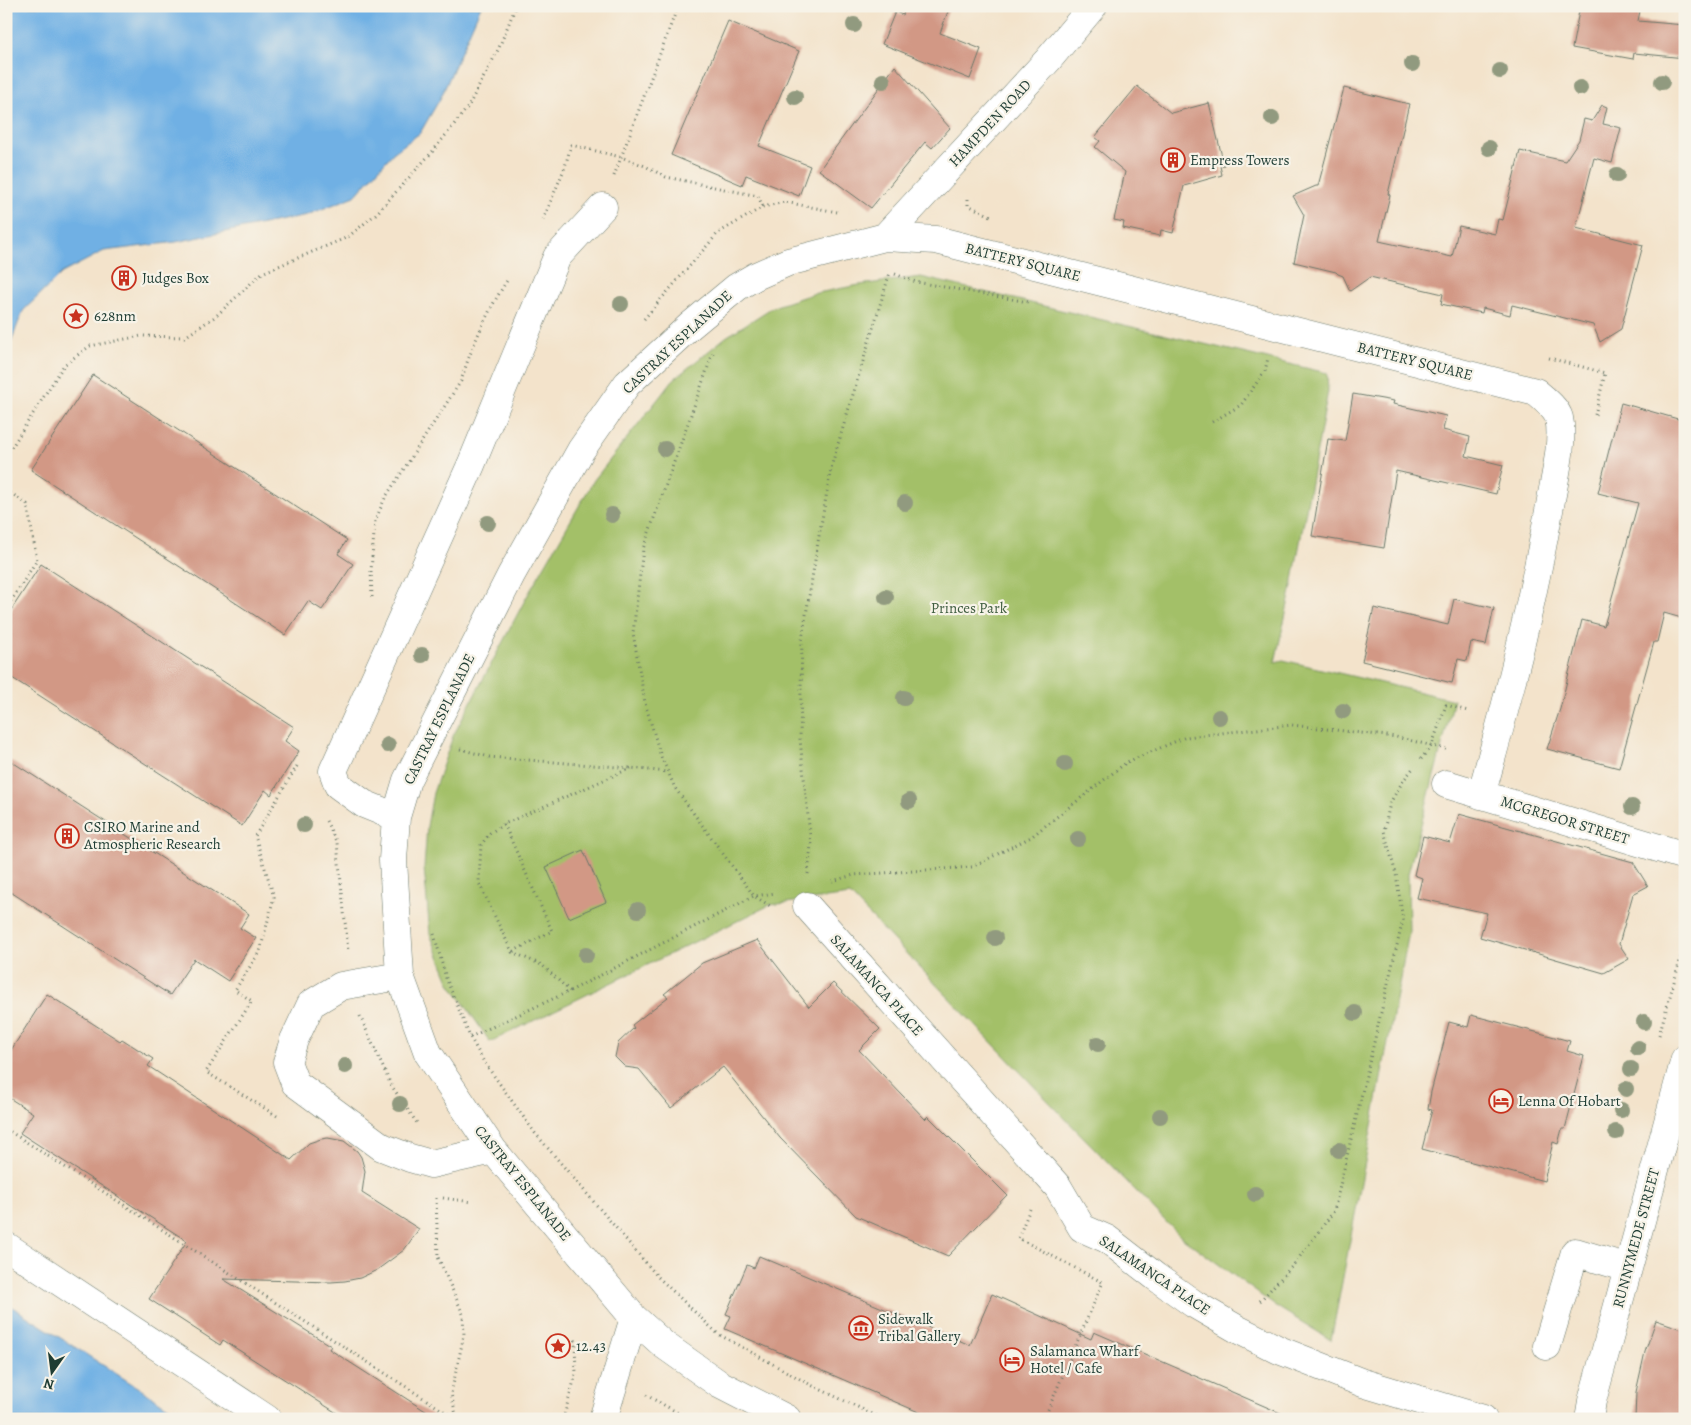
<svg xmlns="http://www.w3.org/2000/svg" width="1691" height="1425" font-family="Alegreya,serif">
<style>
.green{fill:#a3c068;stroke:#617e4e}
.water{fill:#70b0e4;stroke:#48768c}
.building{fill:#d29885}
.lines{fill:none;stroke-linecap:round;stroke-linejoin:round}
.minor-casing{stroke:#697769;stroke-width:29}
.path{stroke:#697769;stroke-width:3;stroke-dasharray:1 4;stroke-linecap:butt}
.minor{stroke:#fff;stroke-width:28}
.tree{fill:#919a7f}
.labels{text-anchor:middle;dominant-baseline:central;stroke-width:4.5;stroke-linejoin:round;paint-order:stroke}
.street-label{font-size:15px;fill:#1f3d34;stroke:#f7f3e8}
.poi-label{font-size:15px;fill:#1f3d34;stroke:#f7f3e8;text-anchor:start}
.park-label{font-size:15px;fill:#405e41;stroke:#f7f3e8}
</style>
<rect width="100%" height="100%" fill="#f7f3e8"/>
<filter id="ink" filterUnits="userSpaceOnUse"><feTurbulence type="fractalNoise" baseFrequency=".02" numOctaves="2"/><feDisplacementMap in="SourceGraphic" scale="10" xChannelSelector="R" yChannelSelector="G"/><feConvolveMatrix kernelMatrix="1 2 1 2 8 2 1 2 1" color-interpolation-filters="sRGB"/></filter>
<filter id="wash" filterUnits="userSpaceOnUse"><feTurbulence type="fractalNoise" baseFrequency=".0096" numOctaves="4" result="noise"/><feDisplacementMap in="SourceGraphic" scale="20" xChannelSelector="R" yChannelSelector="G"/><feGaussianBlur stdDeviation="1.12" result="paint"/><feColorMatrix in="noise" values="0 0 0 0 0 0 0 0 0 0 0 0 0 0 0 0 0 1.4 0 .05"/><feComposite in="paint" operator="in"/></filter>
<g filter="url(#wash)">
<rect width="100%" height="100%" fill="#f3e3cb"/>
<path class="green" d="M 921,277 L 1327,373 L 1328,391 L 1291,591 L 1275,662 L 1283,660 L 1454,700 L 1408,874 L 1409,932 L 1331,1340 L 1274,1305 L 1179,1235 L 1052,1105 L 850,895 L 770,905 L 490,1042 L 450,983 L 430,934 L 424,868 L 427,826 L 433,793 L 453,736 L 526,598 L 594,480 L 673,380 L 726,337 L 773,307 L 812,294 L 859,285 Z"/>
<path class="water" d="M 6,6 L 481,6 L 441,97 L 420,133 L 393,153 L 355,196 L 307,215 L 176,242 L 104,251 L 62,273 L 23,311 L 6,354 Z
M 6,1303 L 187,1419 L 6,1419 Z"/>
<g id="blocks">
<path class="building" d="M 906,6 L 950,6 L 940,33 L 981,49 L 970,79 L 882,44 L 895,12 L 903,15 Z
M 1580,6 L 1641,6 L 1638,21 L 1685,25 L 1685,58 L 1634,53 L 1633,59 L 1572,48 Z
M 728,21 L 799,51 L 759,146 L 810,166 L 799,196 L 746,175 L 742,185 L 671,155 Z
M 895,66 L 950,128 L 932,148 L 925,142 L 871,208 L 819,170 Z
M 1137,86 L 1171,113 L 1209,103 L 1224,165 L 1220,166 L 1222,175 L 1184,186 L 1173,233 L 1161,230 L 1160,236 L 1123,228 L 1124,222 L 1114,220 L 1125,172 L 1095,147 L 1100,141 L 1095,137 Z
M 1344,88 L 1409,104 L 1388,194 L 1390,195 L 1379,241 L 1452,257 L 1459,226 L 1495,234 L 1498,219 L 1503,220 L 1520,151 L 1565,161 L 1579,140 L 1584,119 L 1592,121 L 1602,105 L 1607,107 L 1603,124 L 1621,128 L 1612,163 L 1594,158 L 1576,228 L 1643,245 L 1621,329 L 1600,342 L 1593,325 L 1512,305 L 1510,315 L 1483,308 L 1482,313 L 1441,304 L 1443,294 L 1370,277 L 1350,291 L 1343,276 L 1338,274 L 1336,272 L 1294,262 L 1304,215 L 1293,196 L 1316,186 L 1318,186 Z
M 93,375 L 347,540 L 338,554 L 353,564 L 322,610 L 308,601 L 285,635 L 31,470 Z
M 1353,394 L 1394,401 L 1393,404 L 1446,416 L 1443,430 L 1470,437 L 1466,456 L 1503,465 L 1496,494 L 1396,471 L 1384,548 L 1312,536 L 1328,439 L 1345,441 Z
M 1621,403 L 1685,421 L 1685,619 L 1664,613 L 1657,642 L 1654,642 L 1619,768 L 1547,749 L 1560,709 L 1582,620 L 1604,626 L 1638,503 L 1598,493 Z
M 41,564 L 294,727 L 285,741 L 299,751 L 271,795 L 265,790 L 242,826 L 6,674 L 6,618 Z
M 1454,599 L 1494,608 L 1486,645 L 1471,642 L 1467,661 L 1458,659 L 1452,683 L 1362,661 L 1374,608 L 1448,625 Z
M 6,758 L 249,914 L 240,928 L 256,938 L 228,981 L 194,959 L 170,995 L 6,889 Z
M 1459,814 L 1633,862 L 1648,886 L 1633,894 L 1619,944 L 1629,959 L 1604,973 L 1480,937 L 1487,913 L 1417,898 L 1422,878 L 1414,875 L 1423,836 L 1450,843 Z
M 583,850 L 606,902 L 569,918 L 546,867 Z
M 757,940 L 809,1007 L 833,983 L 880,1029 L 859,1050 L 925,1119 L 928,1116 L 1007,1195 L 948,1256 L 856,1216 L 780,1138 L 723,1067 L 671,1108 L 639,1069 L 625,1067 L 615,1057 L 618,1043 L 634,1028 L 632,1025 L 668,997 L 664,994 L 702,963 Z
M 47,994 L 120,1041 L 122,1039 L 153,1059 L 148,1066 L 291,1160 L 309,1143 L 321,1139 L 328,1138 L 344,1141 L 357,1151 L 361,1157 L 365,1171 L 362,1193 L 419,1229 L 404,1250 L 377,1270 L 360,1278 L 345,1281 L 331,1282 L 223,1279 L 331,1346 L 329,1349 L 438,1419 L 346,1419 L 223,1340 L 220,1345 L 149,1299 L 187,1241 L 20,1133 L 33,1113 L 6,1096 L 6,1058 Z
M 1471,1015 L 1570,1041 L 1567,1051 L 1584,1056 L 1565,1129 L 1562,1129 L 1558,1144 L 1553,1142 L 1544,1181 L 1422,1149 L 1432,1110 L 1428,1109 L 1431,1092 L 1449,1022 L 1468,1027 Z
M 759,1256 L 970,1345 L 992,1294 L 1091,1339 L 1094,1332 L 1294,1419 L 935,1419 L 725,1329 L 731,1316 L 726,1314 L 747,1265 L 754,1268 Z
M 1656,1320 L 1685,1330 L 1685,1419 L 1635,1419 L 1636,1392 L 1645,1352 Z"/>
</g>
</g>
<g filter="url(#ink)">
<use href="#blocks" fill-opacity="0" stroke="#697769" stroke-width="1"/>
<g class="lines">
<g class="minor-casing">
<path id="minor" d="M 885,237 L 1048,60 L 1093,6
M 1446,784 L 1685,856
M 396,817 L 364,804 L 338,785 L 333,771 L 471,465 L 557,257 L 603,207
M 807,906 L 1058,1187 L 1082,1228 L 1107,1239 L 1156,1277 L 1194,1304 L 1239,1330 L 1279,1350 L 1363,1383 L 1483,1419
M 400,976 L 341,986 L 311,1004 L 294,1040 L 287,1062 L 295,1083 L 382,1147 L 410,1158 L 431,1164 L 493,1150
M 6,1246 L 267,1419
M 1547,1346 L 1575,1252 L 1628,1268
M 603,1419 L 634,1318
M 787,1419 L 719,1384 L 664,1345 L 634,1318 L 493,1150 L 428,1053 L 400,976 L 393,860 L 396,817 L 407,780 L 511,575 L 581,450 L 627,384 L 690,326 L 737,287 L 756,276 L 788,262 L 885,237 L 936,240 L 1536,392 C 1544,399 1556,408 1559,418 C 1564,440 1555,477 1551,500 C 1533,600 1509,698 1481,795
M 1589,1419 L 1592,1401 L 1685,1059"/>
</g>
<path class="path" d="M 614,176 L 678,6
M 968,199 L 968,205 L 993,217
M 543,220 L 565,167 L 571,145 L 621,157 L 645,166 L 666,177 L 758,196 L 763,207
M 895,274 L 916,282 L 1028,302
M 644,319 L 718,233 L 763,207 L 785,202 L 837,212
M 713,353 L 643,549 L 633,633 L 645,703 L 661,757 L 668,772 L 675,788 L 754,896 L 772,907
M 1549,358 L 1605,373 L 1595,415
M 1212,422 L 1241,405 L 1265,371 L 1268,358
M 6,456 L 64,365 L 90,346 L 141,336 L 185,337 L 216,316 L 262,273 L 348,237 L 377,213 L 433,151 L 468,107 L 498,50 L 516,6
M 6,490 L 27,504 L 37,560 L 6,609
M 372,597 L 371,571 L 375,521 L 385,498 L 461,381 C 472,345 488,310 508,279
M 460,749 L 489,757 L 631,768 L 667,772
M 1421,759 L 1432,745 L 1446,705 L 1468,711
M 326,821 L 337,843 L 348,951
M 504,824 L 552,931 L 512,952
M 808,874 L 811,845 L 800,739 L 802,639 L 819,536 L 832,464 L 890,272
M 832,881 L 854,875 L 972,867 L 1031,837 L 1127,762 L 1186,737 L 1292,725 L 1396,737 L 1446,749
M 434,934 L 446,978 L 470,1037 L 484,1062 L 535,1133 L 658,1277 L 718,1334 L 811,1385 L 883,1419
M 570,991 L 542,965 L 512,952 L 479,883 L 481,845 L 490,833 L 504,824 L 631,768
M 360,1016 L 391,1085 L 417,1123
M 1659,1035 L 1685,943
M 470,1037 L 570,991 L 754,896 L 776,893
M 277,1116 L 206,1072 L 252,1001 L 235,990 L 260,951 L 274,897 L 255,836 L 297,766 L 300,767
M 6,1129 L 456,1419
M 436,1198 L 438,1257 L 463,1314 L 464,1335 L 451,1394 L 457,1419
M 443,1198 L 472,1202
M 1030,1209 L 1018,1238 L 1104,1283
M 1260,1301 L 1295,1263 L 1334,1211 L 1403,920 L 1396,874 L 1384,831 L 1390,803 L 1403,781 L 1414,767
M 575,1340 L 587,1351
M 646,1395 L 689,1419
M 563,1419 L 576,1374 L 575,1340
M 1044,1419 L 1103,1282"/>
<use href="#minor" class="minor"/>
</g>
<g class="tree">
<circle cx="854" cy="25" r="8"/>
<circle cx="1412" cy="64" r="8"/>
<circle cx="1500" cy="71" r="8"/>
<circle cx="883" cy="81" r="8"/>
<circle cx="1662" cy="82" r="8"/>
<circle cx="1580" cy="88" r="8"/>
<circle cx="795" cy="97" r="8"/>
<circle cx="1272" cy="118" r="8"/>
<circle cx="1489" cy="148" r="8"/>
<circle cx="1617" cy="175" r="8"/>
<circle cx="621" cy="304" r="8"/>
<circle cx="665" cy="449" r="8"/>
<circle cx="905" cy="503" r="8"/>
<circle cx="612" cy="515" r="8"/>
<circle cx="488" cy="523" r="8"/>
<circle cx="886" cy="597" r="8"/>
<circle cx="422" cy="655" r="8"/>
<circle cx="904" cy="698" r="8"/>
<circle cx="1343" cy="711" r="8"/>
<circle cx="1219" cy="717" r="8"/>
<circle cx="388" cy="745" r="8"/>
<circle cx="1065" cy="764" r="8"/>
<circle cx="909" cy="801" r="8"/>
<circle cx="1632" cy="807" r="8"/>
<circle cx="304" cy="825" r="8"/>
<circle cx="1078" cy="839" r="8"/>
<circle cx="638" cy="910" r="8"/>
<circle cx="995" cy="938" r="8"/>
<circle cx="586" cy="955" r="8"/>
<circle cx="1355" cy="1013" r="8"/>
<circle cx="1644" cy="1022" r="8"/>
<circle cx="1098" cy="1044" r="8"/>
<circle cx="1638" cy="1048" r="8"/>
<circle cx="345" cy="1066" r="8"/>
<circle cx="1631" cy="1069" r="8"/>
<circle cx="1626" cy="1089" r="8"/>
<circle cx="400" cy="1104" r="8"/>
<circle cx="1621" cy="1110" r="8"/>
<circle cx="1160" cy="1116" r="8"/>
<circle cx="1616" cy="1132" r="8"/>
<circle cx="1339" cy="1150" r="8"/>
<circle cx="1255" cy="1194" r="8"/>
</g>
</g>
<defs>
<g id="building-ring" transform="scale(1.25)"><circle r="9.5" fill="#f7f3e8" stroke="#c8321e" stroke-width="1.5"/><path d="M-4-6H4V6H1V3H-1V6H-4ZM-2.5-4.3h1.7v1.8h-1.7ZM.8-4.3h1.7v1.8H.8ZM-2.5-1h1.7V.8h-1.7ZM.8-1h1.7V.8H.8Z" fill="#c8321e"/></g>
<g id="sight-ring" transform="scale(1.25)"><circle r="9.5" fill="#f7f3e8" stroke="#c8321e" stroke-width="1.5"/><path d="M0-6L1.8-2.2L6-1.7L2.9 1.2L3.7 5.4L0 3.3L-3.7 5.4L-2.9 1.2L-6-1.7L-1.8-2.2Z" fill="#c8321e"/></g>
<g id="hotel-ring" transform="scale(1.25)"><circle r="9.5" fill="#f7f3e8" stroke="#c8321e" stroke-width="1.5"/><path d="M-6-4.5h1.5V1H6V5H4.5V3h-9V5H-6ZM-4 0a1.8 1.8 0 1 1 3.6 0ZM.5 0V-2.5h3Q6-2.5 6 0Z" fill="#c8321e"/></g>
<g id="museum-ring" transform="scale(1.25)"><circle r="9.5" fill="#f7f3e8" stroke="#c8321e" stroke-width="1.5"/><path d="M0-6L6-3V-2H-6V-3ZM-5-1h2V3h-2ZM-1-1h2V3h-2ZM3-1h2V3H3ZM-6 4H6V6H-6Z" fill="#c8321e"/></g>
</defs>
<g fill-rule="evenodd">
<use href="#building-ring" x="1173" y="160"/>
<use href="#building-ring" x="124" y="278"/>
<use href="#sight-ring" x="76" y="316"/>
<use href="#building-ring" x="67" y="836"/>
<use href="#hotel-ring" x="1501" y="1101"/>
<use href="#museum-ring" x="861" y="1328"/>
<use href="#sight-ring" x="558" y="1346"/>
<use href="#hotel-ring" x="1012" y="1360"/>
</g>
<g class="labels">
<g class="street-label">
<text transform="translate(990 123) rotate(-47)">HAMPDEN ROAD</text>
<text transform="translate(1023 262) rotate(14)">BATTERY SQUARE</text>
<text transform="translate(677 342) rotate(-43)">CASTRAY ESPLANADE</text>
<text transform="translate(1415 361) rotate(14)">BATTERY SQUARE</text>
<text transform="translate(439 719) rotate(-64)">CASTRAY ESPLANADE</text>
<text transform="translate(1565 820) rotate(17)">MCGREGOR STREET</text>
<text transform="translate(877 985) rotate(48)">SALAMANCA PLACE</text>
<text transform="translate(523 1183) rotate(51)">CASTRAY ESPLANADE</text>
<text transform="translate(1636 1238) rotate(-75)">RUNNYMEDE STREET</text>
<text transform="translate(1155 1275) rotate(34)">SALAMANCA PLACE</text>
</g>
<g class="poi-label">
<text x="1190" y="160">Empress Towers</text>
<text x="142" y="278">Judges Box</text>
<text x="94" y="316">628nm</text>
<text x="84" y="827">CSIRO Marine and<tspan x="84" dy="17">Atmospheric Research</tspan></text>
<text x="1518" y="1101">Lenna Of Hobart</text>
<text x="878" y="1319">Sidewalk<tspan x="878" dy="17">Tribal Gallery</tspan></text>
<text x="576" y="1346">12.43</text>
<text x="1030" y="1351">Salamanca Wharf<tspan x="1030" dy="17">Hotel / Cafe</tspan></text>
</g>
<g class="park-label">
<text x="969" y="608">Princes Park</text>
</g>
</g>
<rect width="1691" height="1425" fill="none" stroke="#f7f3e8" stroke-width="25"/>
<g transform="translate(52 1372) rotate(194)" stroke="#f7f3e8" stroke-width="4" paint-order="stroke">
<path d="M0-4L9 19L0 12L-9 19Z" fill="#1f3d34"/>
<text y="-8" font-size="14" font-weight="bold" text-anchor="middle" fill="#1f3d34">N</text>
</g>
</svg>
